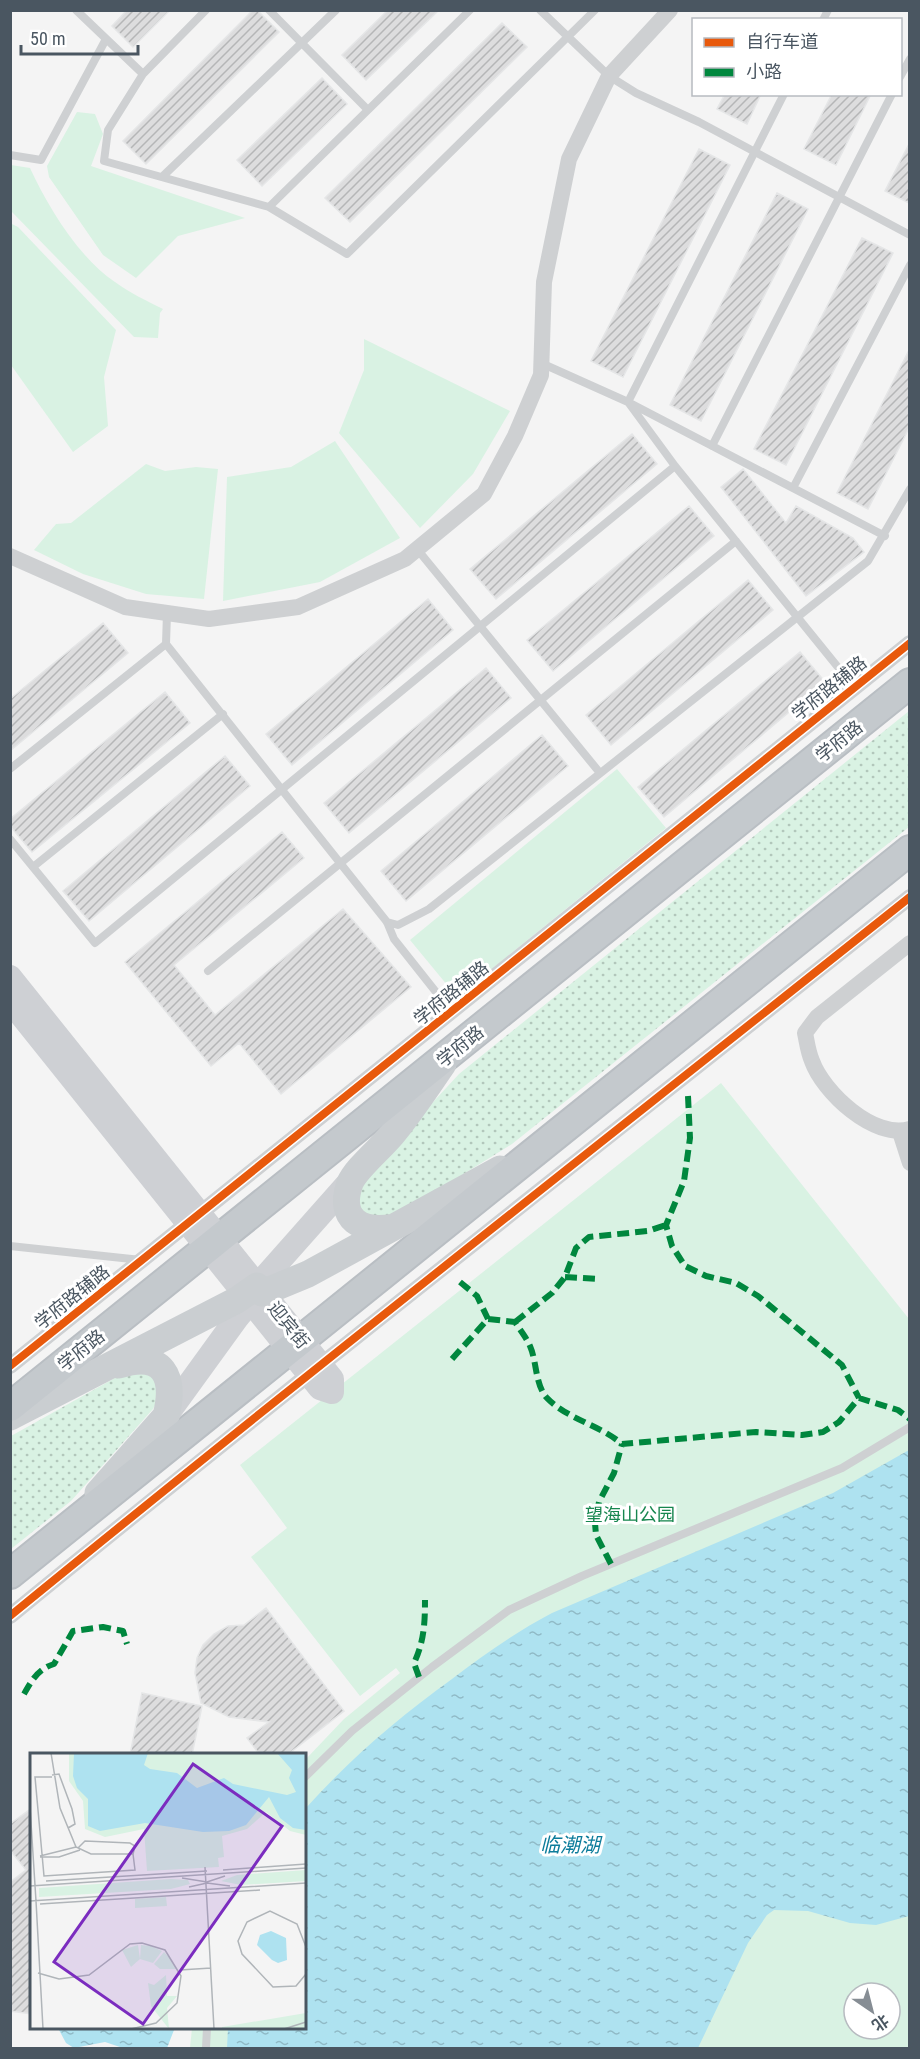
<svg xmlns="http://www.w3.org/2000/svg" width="920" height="2059" font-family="'Roboto Condensed','Noto Sans SC',sans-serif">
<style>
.grass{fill:url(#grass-dots)}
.park{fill:#d9f2e3;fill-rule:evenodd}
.water{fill:url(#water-ripples)}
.building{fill:url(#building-hatch);stroke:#e5e6e7;stroke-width:1.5}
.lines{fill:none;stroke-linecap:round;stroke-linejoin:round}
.trunk-casing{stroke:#b9bec3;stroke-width:32}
.service{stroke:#ced0d2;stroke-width:8}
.minor{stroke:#ced0d2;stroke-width:16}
.secondary{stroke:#ced0d4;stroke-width:24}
.primary{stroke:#caced1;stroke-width:27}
.trunk{stroke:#c4c9cd;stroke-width:28}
.quiet{stroke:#00873e;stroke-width:6;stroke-dasharray:12 6;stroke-linecap:butt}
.cycleway-casing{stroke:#fff;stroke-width:11}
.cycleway{stroke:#e8590c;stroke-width:8}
.labels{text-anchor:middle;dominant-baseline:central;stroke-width:6;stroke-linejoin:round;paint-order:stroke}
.street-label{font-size:18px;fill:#4a5661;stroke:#fff}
.park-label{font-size:18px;fill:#17864f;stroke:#fff}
.water-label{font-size:20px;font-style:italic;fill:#0c7c9b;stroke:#fff}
.inset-road{fill:none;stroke:#b0b5b9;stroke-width:1.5}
.view{fill:#7b2cbf;fill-opacity:0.15;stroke:#7b2cbf;stroke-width:3}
.inset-edge{fill:none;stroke:#4a5661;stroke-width:3}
</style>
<defs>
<pattern id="grass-dots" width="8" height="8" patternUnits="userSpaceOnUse" patternTransform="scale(1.5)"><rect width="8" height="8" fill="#d9f2e3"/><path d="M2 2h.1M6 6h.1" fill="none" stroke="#b2c7bb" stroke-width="1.8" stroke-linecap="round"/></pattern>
<pattern id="water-ripples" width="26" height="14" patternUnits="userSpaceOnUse" patternTransform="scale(1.5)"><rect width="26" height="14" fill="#aee2f0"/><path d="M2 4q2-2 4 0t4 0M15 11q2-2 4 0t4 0" fill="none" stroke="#90bac6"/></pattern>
<pattern id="building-hatch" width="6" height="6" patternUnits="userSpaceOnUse" patternTransform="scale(1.5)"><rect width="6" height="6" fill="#ddddde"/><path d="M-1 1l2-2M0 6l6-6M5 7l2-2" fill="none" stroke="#b5b6b7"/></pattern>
</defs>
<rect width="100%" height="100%" fill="#f4f4f4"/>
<path class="grass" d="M 909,711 L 909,827 L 512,1144 L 386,1222 L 368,1222 L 352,1193 L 360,1181 L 459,1074 Z
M 131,1369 L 153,1377 L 160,1396 L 153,1409 L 71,1501 L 11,1549 L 11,1436 Z"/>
<path class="park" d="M 77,112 L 95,114 L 103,134 L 91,166 L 245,218 L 178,236 L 136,278 L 103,255 L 49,177 L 47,166 Z
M 11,165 L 30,168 C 48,207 79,258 115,282 C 130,293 147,301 163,309 L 160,313 L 158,338 L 134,337 L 11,211 Z
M 10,223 L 18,227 L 116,330 L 104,377 L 108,426 L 73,452 L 11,365 Z
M 364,339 L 510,411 L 473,474 L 420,528 L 339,433 L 364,370 Z
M 335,441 L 400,538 L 320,582 L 223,601 L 227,477 L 291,467 Z
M 146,464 L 165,471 L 196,467 L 218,469 L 204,599 L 146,594 L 83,574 L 34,550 L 56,524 L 71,523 Z
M 617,769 L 666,828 L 457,997 L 410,940 Z
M 721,1083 L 909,1319 L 909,2048 L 190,2048 L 192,2028 L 304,2028 L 305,1760 L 344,1719 L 400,1673 L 396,1668 L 360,1696 L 251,1557 L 287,1528 L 240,1465 ZM 854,1993 L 890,1993 L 890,2029 L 854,2029 Z"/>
<path class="water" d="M 909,1450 L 909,1916 L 876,1925 L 850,1923 L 808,1911 L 774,1910 L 767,1915 L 748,1943 L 698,2048 L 227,2048 L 228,2028 L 304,2028 L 305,1809 C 350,1759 398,1718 452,1679 C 485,1654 516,1632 552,1613 L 833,1493 Z
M 58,2028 L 174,2028 L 174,2030 L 167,2048 L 123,2048 L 105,2042 L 74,2048 L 66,2043 Z"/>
<path class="building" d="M 127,10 L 170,10 L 133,47 L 112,26 Z
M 253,10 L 257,10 L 279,32 L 146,164 L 123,141 Z
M 388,10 L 439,10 L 366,80 L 342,55 Z
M 502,23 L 527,47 L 350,222 L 325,198 Z
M 322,78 L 347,104 L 262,186 L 237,160 Z
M 725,94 L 761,94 L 747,124 L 717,109 Z
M 832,94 L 871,94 L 836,165 L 804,149 Z
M 909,144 L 909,203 L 885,191 Z
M 699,149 L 730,165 L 623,377 L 591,361 Z
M 777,193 L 808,209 L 701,421 L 670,405 Z
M 862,238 L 893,253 L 786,465 L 754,449 Z
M 909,350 L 909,428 L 868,509 L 837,493 Z
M 632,434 L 657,464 L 496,599 L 470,569 Z
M 743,469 L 786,523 L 796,506 L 853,538 L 864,552 L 806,596 L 721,487 Z
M 689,506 L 714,536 L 553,671 L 527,640 Z
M 748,580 L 773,610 L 611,745 L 586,715 Z
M 428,599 L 453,630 L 292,765 L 266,734 Z
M 103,623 L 128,653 L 10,751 L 10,699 Z
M 800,652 L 825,682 L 664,817 L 638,787 Z
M 486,668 L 511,698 L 349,833 L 324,803 Z
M 165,692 L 190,723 L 32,852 L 10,826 L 10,819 Z
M 542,735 L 568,766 L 406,901 L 381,871 Z
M 225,756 L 250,786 L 89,921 L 63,891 Z
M 282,832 L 304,858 L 174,965 L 215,1015 L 343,909 L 411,987 L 281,1094 L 239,1043 L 211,1066 L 125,962 Z
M 266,1608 L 344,1711 L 287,1755 L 260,1755 L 247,1738 L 269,1722 L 229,1717 L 201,1703 L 195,1673 L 197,1658 L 203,1645 L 214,1634 L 228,1626 L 244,1625 Z
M 142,1693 L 202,1706 L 192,1755 L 130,1755 Z
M 32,1808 L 32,2014 L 10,2011 L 10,1882 L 26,1870 L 10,1850 L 10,1824 Z"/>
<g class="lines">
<g class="trunk-casing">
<path id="trunk" d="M 10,1407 L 910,683
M 10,1574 L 910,850"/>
</g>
<path class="service" d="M 76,10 L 143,74
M 206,10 L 143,74 L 108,130 L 104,161 L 269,207 L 347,254 L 595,10
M 269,10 L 368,110
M 540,10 L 609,76 L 636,93 L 699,122 L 910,235
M 823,20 L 828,10
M 900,77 L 910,59
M 784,94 L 628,402 L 675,466 L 854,687
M 10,155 L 41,160 L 106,39
M 162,177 L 336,10
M 269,207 L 470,10
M 541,363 L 628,402 L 885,536
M 712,446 L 892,94
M 793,488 L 910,265
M 417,549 L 600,773
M 167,613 L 166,644 L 387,922 L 394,939 L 451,1011
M 10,769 L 166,644
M 10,839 L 95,943 L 675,466
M 33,867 L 223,714
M 387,922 L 398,925 L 429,909 L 868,561 L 910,489
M 208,971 L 736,541
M 10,1246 L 141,1260
M 304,1778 L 352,1731 L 432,1667 L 509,1610 L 582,1576 L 842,1468 L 910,1427
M 206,2048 L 207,2028"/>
<path class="minor" d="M 10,556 L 125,607 L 209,619 L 298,607 L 405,559 L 484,494 L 515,436 L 541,375 L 544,282 L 569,159 L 609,76 L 670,10
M 910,943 L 817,1017 L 805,1033 C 807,1042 808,1052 812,1061 C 823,1092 874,1140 910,1129
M 900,1132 L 910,1163
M 10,1366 L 910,643
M 10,1616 C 307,1373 610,1136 910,897"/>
<path class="secondary" d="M 10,977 L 332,1379 L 332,1392 L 320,1388 L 10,1001
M 257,1286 L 350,1181
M 166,1416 L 237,1318 L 250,1302 L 262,1293"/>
<path class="primary" d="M 394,1227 C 362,1233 337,1220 350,1183 C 356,1168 384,1146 395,1131 C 412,1110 427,1087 443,1064
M 262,1293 L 308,1274 L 500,1169
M 10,1417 L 237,1300 L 257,1286
M 98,1493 L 166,1416 C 176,1376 163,1351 119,1365"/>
<use href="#trunk" class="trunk"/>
<path class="quiet" d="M 688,1096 L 690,1138 L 684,1181 L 666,1225 L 672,1246 L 685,1266 L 706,1276 L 736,1283 L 758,1296 L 842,1365 L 859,1398
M 565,1277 L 599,1279
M 460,1282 L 477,1296 L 488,1319
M 515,1322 L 552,1293 L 565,1277 L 576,1248 L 589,1237 L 648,1231 L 666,1225
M 452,1359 L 488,1319 L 515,1322 C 520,1330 526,1337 530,1346 C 537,1362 535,1385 547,1398 C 567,1419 600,1425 622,1444 L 756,1432 L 802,1435 L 823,1432 L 839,1422 L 859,1398 L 898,1410 L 910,1419
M 611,1564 L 596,1535 L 595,1523 L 599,1502 L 614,1473 L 622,1444
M 419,1677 L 414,1663 C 424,1642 425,1623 425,1600
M 24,1694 C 32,1680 38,1669 54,1664 L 73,1631 L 103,1627 L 123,1631 L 127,1644"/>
<g class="cycleway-casing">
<path id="cycleway" d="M 10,1366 L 910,643
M 10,1616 C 307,1373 610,1136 910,897"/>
</g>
<use href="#cycleway" class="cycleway"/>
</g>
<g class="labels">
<g class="street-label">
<text transform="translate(829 688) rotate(-39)">学府路辅路</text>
<text transform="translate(839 741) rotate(-39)">学府路</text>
<text transform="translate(451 993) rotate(-39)">学府路辅路</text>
<text transform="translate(460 1046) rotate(-39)">学府路</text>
<text transform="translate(72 1297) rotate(-39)">学府路辅路</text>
<text transform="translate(289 1325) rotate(51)">迎宾街</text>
<text transform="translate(81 1350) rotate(-39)">学府路</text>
</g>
<g class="park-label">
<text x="630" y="1514">望海山公园</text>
</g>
<g class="water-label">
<text x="570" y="1845">临潮湖</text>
</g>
</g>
<g transform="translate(30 1753)">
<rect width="276" height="276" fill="#f4f4f4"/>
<path d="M 276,117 L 276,128 L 211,132 L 191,128 L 207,122 ZM 141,126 L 158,127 L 160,131 L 141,136 L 9,144 L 9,135 Z" fill="#d9f2e3"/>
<path d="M 39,0 L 276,0 L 276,82 L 260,78 L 236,59 L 217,76 L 192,83 L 194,104 L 188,105 L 189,114 L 117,118 L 114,76 L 75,84 L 55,76 L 53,48 L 39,28 ZM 136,144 L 137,153 L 105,155 L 105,146 ZM 108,192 L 110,206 L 101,214 L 92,197 ZM 111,192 L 121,193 L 132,198 L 123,210 L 110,206 ZM 134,199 L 139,204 L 147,216 L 130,216 L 124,211 ZM 136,222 L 137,243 L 147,243 L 137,255 L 139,276 L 121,253 L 118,230 L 124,232 ZM 276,260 L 276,276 L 192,276 L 192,274 Z" fill="#d9f2e3"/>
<path d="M 44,0 L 118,0 L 114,12 L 120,16 L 147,20 L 167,35 L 194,25 L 203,31 L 257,42 L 266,39 L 259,25 L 262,17 L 247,0 L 276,0 L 276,77 L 263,75 L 250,65 L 239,44 L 216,72 L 199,78 L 173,79 L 115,70 L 70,78 L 58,73 L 58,46 L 47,35 L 43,23 ZM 241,178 L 256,185 L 257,207 L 248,210 L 242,207 L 227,192 L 230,182 Z" fill="#aee2f0"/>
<path class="inset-road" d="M 21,0 L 30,55 L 46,94 L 61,101 L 103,101 L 105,117 L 14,123 L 5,24 L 22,24M 22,22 L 29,21 L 42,56 L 45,71 L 38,75M 0,54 L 6,148M 48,95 L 55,88 L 100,90 L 105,93 L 103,101M 10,103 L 46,94M 10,104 L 29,104 L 50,97M 175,114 L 184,276M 193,117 L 276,111M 152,125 L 177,129 L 195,123M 16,128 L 177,118M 0,133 L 276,115M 159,134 L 177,130 L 200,133M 0,148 L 276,130M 6,148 L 13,276M 10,151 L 230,137M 276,194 L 267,171 L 240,158 L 217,169 L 208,188 L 212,201 L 243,234 L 266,233 L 276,221M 150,217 L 181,215M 8,220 L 29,226 L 59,222 L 100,191 L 112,190 L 135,197 L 151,223 L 147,250 L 126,270 L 101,276M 254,276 L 276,269"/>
<path class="view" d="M 163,11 L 252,73 L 113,271 L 24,209 Z"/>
<rect width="276" height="276" class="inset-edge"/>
</g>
<rect width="920" height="2059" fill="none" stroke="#4a5661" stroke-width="24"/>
<rect x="692" y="18" width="210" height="78" fill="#ffffff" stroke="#b7bbc0" stroke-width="1.5"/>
<rect x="704" y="38" width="30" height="9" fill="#e8590c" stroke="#b7bbc0" stroke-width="1.5"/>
<text x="746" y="48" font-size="18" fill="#4a5661">自行车道</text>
<rect x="704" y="68" width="30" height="9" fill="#00873e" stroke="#b7bbc0" stroke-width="1.5"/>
<text x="746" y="78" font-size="18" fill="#4a5661">小路</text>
<g transform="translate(872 2011) rotate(145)"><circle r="28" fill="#ffffff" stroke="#b7bbc0" stroke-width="1.5"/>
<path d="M0-4.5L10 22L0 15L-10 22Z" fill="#868d94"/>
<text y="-9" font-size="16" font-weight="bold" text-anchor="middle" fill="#4a5661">北</text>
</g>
<path d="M21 45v9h117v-9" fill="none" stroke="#4a5661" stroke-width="3"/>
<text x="30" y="45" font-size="18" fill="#4a5661" stroke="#ffffff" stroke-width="4.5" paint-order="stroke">50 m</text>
</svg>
